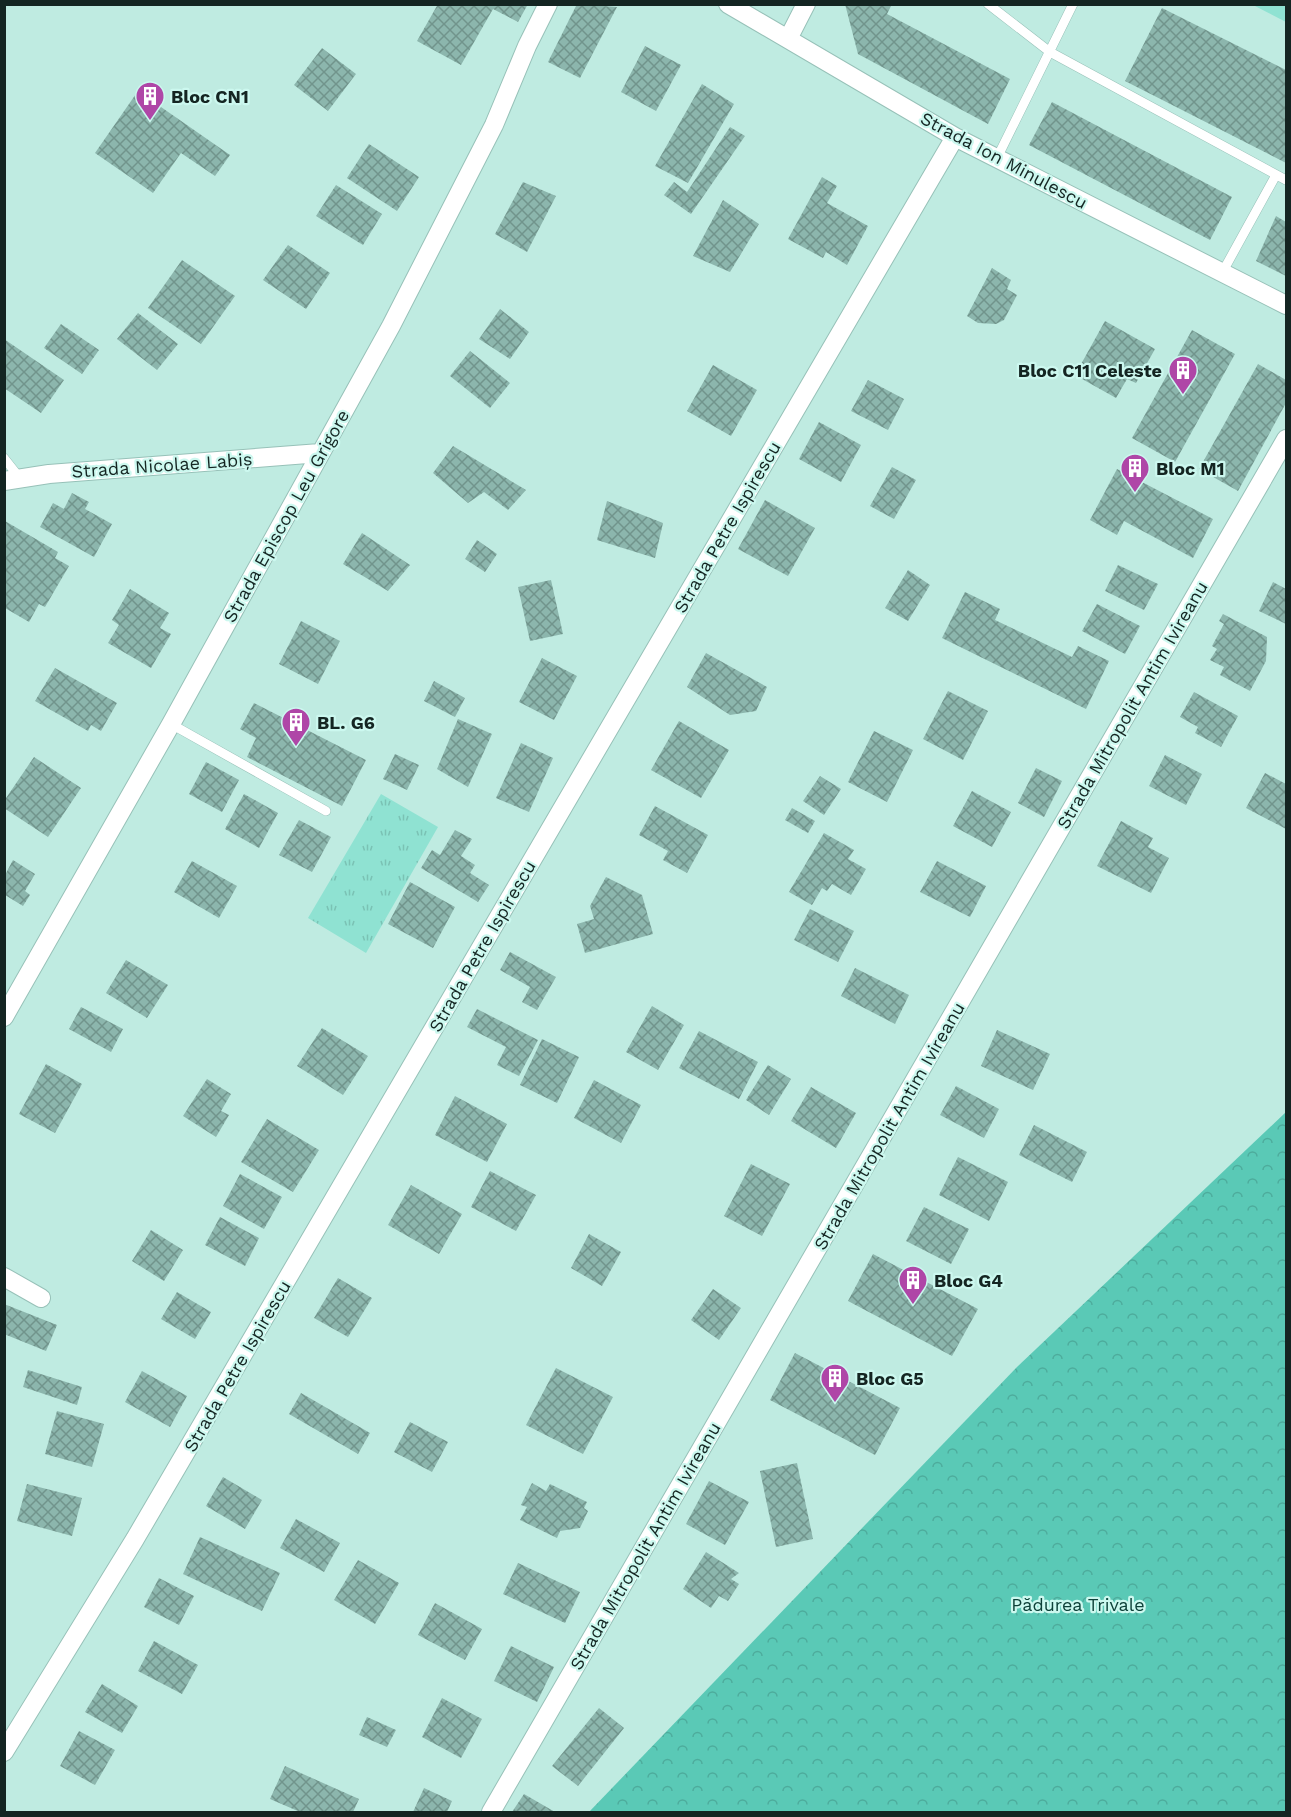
<svg xmlns="http://www.w3.org/2000/svg" width="1291" height="1817" font-family="'Work Sans',sans-serif">
<style>
.grass{fill:url(#grass-tufts)}
.forest{fill:url(#forest-crowns)}
.pitch{fill:#8fe2d2}
.building{fill:url(#building-cross-hatch)}
.lines{fill:none;stroke-linecap:round;stroke-linejoin:round}
.lane-casing{stroke:#97c1b8;stroke-width:10}
.street-casing{stroke:#97c1b8;stroke-width:20}
.lane{stroke:#fff;stroke-width:9}
.street{stroke:#fff;stroke-width:18}
.labels{text-anchor:middle;dominant-baseline:central;stroke-width:4.5;stroke-linejoin:round;paint-order:stroke}
.poi-label{font-size:18px;font-weight:bold;fill:#142522;stroke:#ccf8ef;text-anchor:start}
.street-label{font-size:18px;fill:#142522;stroke:#ccf8ef}
.park-label{font-size:18px;fill:#0d4038;stroke:#ccf8ef}
</style>
<defs>
<pattern id="grass-tufts" width="24" height="20" patternUnits="userSpaceOnUse" patternTransform="scale(1.5)"><rect width="24" height="20" fill="#8fe2d2"/><path d="M3 7l-1-3M5 7V3M7 7l1-3M15 17l-1-3M17 17v-4M19 17l1-3" fill="none" stroke="#7ac2b4"/></pattern>
<pattern id="forest-crowns" width="20" height="18" patternUnits="userSpaceOnUse" patternTransform="scale(1.5)"><rect width="20" height="18" fill="#5ac9b6"/><path d="M2 6a3 3 0 1 1 6 0M12 15a3 3 0 1 1 6 0" fill="none" stroke="#4dac9c"/></pattern>
<pattern id="building-cross-hatch" width="8" height="8" patternUnits="userSpaceOnUse" patternTransform="scale(1.5)"><rect width="8" height="8" fill="#8cb6ad"/><path d="M0 0l8 8M0 8l8-8" fill="none" stroke="#71948c"/></pattern>
</defs>
<rect width="100%" height="100%" fill="#bfebe1"/>
<path class="grass" d="M 381,794 L 438,827 L 366,953 L 308,918 Z"/>
<path class="forest" d="M 1286,1112 L 1286,1812 L 589,1812 L 1017,1367 Z"/>
<path class="pitch" d="M 1253,5 L 1286,5 L 1286,22 Z"/>
<path class="building" d="M 438,4 L 528,4 L 518,22 L 493,9 L 461,65 L 417,41 Z
M 577,4 L 617,7 L 580,78 L 548,62 Z
M 845,4 L 892,4 L 887,14 L 1010,79 L 988,124 L 858,54 Z
M 1162,8 L 1286,70 L 1286,163 L 1125,81 Z
M 645,46 L 681,65 L 656,111 L 621,92 Z
M 322,48 L 356,74 L 328,111 L 294,85 Z
M 702,84 L 734,104 L 688,183 L 655,166 Z
M 138,91 L 230,155 L 215,176 L 181,153 L 153,193 L 95,153 Z
M 1052,102 L 1232,197 L 1210,240 L 1029,145 Z
M 730,127 L 745,136 L 691,214 L 664,195 L 674,182 L 687,192 Z
M 369,144 L 419,177 L 397,211 L 347,178 Z
M 822,177 L 837,186 L 827,203 L 868,226 L 847,265 L 826,252 L 823,258 L 788,239 Z
M 523,182 L 556,196 L 527,252 L 495,234 Z
M 336,185 L 382,214 L 363,245 L 316,216 Z
M 723,200 L 759,224 L 730,272 L 693,256 Z
M 1276,216 L 1286,222 L 1286,276 L 1256,261 Z
M 288,245 L 330,273 L 306,309 L 263,280 Z
M 182,260 L 235,296 L 201,344 L 148,308 Z
M 992,268 L 1011,280 L 1007,289 L 1017,295 L 1004,320 L 996,324 L 978,323 L 967,316 Z
M 500,309 L 529,332 L 510,359 L 479,339 Z
M 138,313 L 178,344 L 157,370 L 117,339 Z
M 1105,321 L 1155,349 L 1136,383 L 1127,379 L 1116,398 L 1075,375 Z
M 61,324 L 99,350 L 82,374 L 44,348 Z
M 1192,330 L 1235,354 L 1175,462 L 1132,438 Z
M 4,339 L 64,380 L 41,413 L 4,388 Z
M 470,351 L 510,383 L 490,408 L 450,376 Z
M 1258,364 L 1286,380 L 1286,403 L 1238,491 L 1199,469 Z
M 713,365 L 757,390 L 731,436 L 687,411 Z
M 868,380 L 904,399 L 888,430 L 851,411 Z
M 819,422 L 861,445 L 841,482 L 799,459 Z
M 453,446 L 526,490 L 508,510 L 484,492 L 468,503 L 433,473 Z
M 892,467 L 916,480 L 894,519 L 870,506 Z
M 1117,469 L 1213,519 L 1193,558 L 1124,521 L 1117,535 L 1090,520 Z
M 72,493 L 89,502 L 85,509 L 112,524 L 94,557 L 40,527 L 53,503 L 64,509 Z
M 765,500 L 815,528 L 788,576 L 738,549 Z
M 607,501 L 663,523 L 655,558 L 597,540 Z
M 5,521 L 58,552 L 55,558 L 69,566 L 45,607 L 39,604 L 29,622 L 5,608 Z
M 362,533 L 410,565 L 388,591 L 343,564 Z
M 477,540 L 497,554 L 485,572 L 465,559 Z
M 1118,565 L 1158,584 L 1144,610 L 1105,591 Z
M 908,570 L 930,585 L 908,621 L 885,608 Z
M 551,580 L 563,634 L 530,641 L 518,587 Z
M 1273,582 L 1286,589 L 1286,624 L 1259,611 Z
M 130,589 L 169,613 L 160,628 L 171,634 L 151,668 L 108,643 L 119,625 L 112,620 Z
M 965,592 L 1000,609 L 995,620 L 1072,657 L 1078,646 L 1109,661 L 1086,709 L 942,638 Z
M 1097,604 L 1140,626 L 1125,654 L 1082,631 Z
M 1223,614 L 1267,637 L 1266,661 L 1250,691 L 1220,675 L 1224,667 L 1210,660 L 1217,649 L 1212,646 L 1224,624 L 1219,621 Z
M 301,621 L 340,641 L 318,684 L 279,664 Z
M 706,653 L 767,687 L 756,711 L 730,715 L 687,687 Z
M 542,658 L 577,676 L 554,720 L 519,702 Z
M 55,668 L 117,703 L 101,731 L 91,725 L 88,731 L 35,701 Z
M 434,681 L 465,698 L 455,717 L 424,701 Z
M 948,691 L 988,711 L 963,760 L 923,739 Z
M 1194,692 L 1238,716 L 1221,747 L 1195,733 L 1198,727 L 1180,717 Z
M 254,703 L 366,760 L 342,806 L 247,757 L 256,738 L 240,729 Z
M 458,719 L 492,734 L 468,787 L 437,769 Z
M 679,721 L 729,750 L 701,798 L 651,770 Z
M 874,731 L 913,750 L 887,802 L 848,782 Z
M 521,743 L 553,758 L 529,812 L 496,798 Z
M 395,754 L 419,765 L 407,790 L 383,779 Z
M 1165,755 L 1202,774 L 1186,805 L 1149,786 Z
M 34,757 L 81,788 L 48,837 L 4,808 L 4,801 Z
M 206,762 L 239,780 L 222,812 L 189,794 Z
M 1036,768 L 1062,781 L 1044,817 L 1018,803 Z
M 1265,773 L 1286,784 L 1286,829 L 1246,808 Z
M 820,776 L 841,789 L 824,815 L 803,801 Z
M 972,791 L 1011,812 L 992,847 L 953,826 Z
M 244,794 L 278,813 L 259,848 L 225,829 Z
M 655,806 L 708,835 L 687,873 L 663,860 L 668,851 L 639,835 Z
M 792,808 L 815,821 L 808,833 L 785,820 Z
M 299,820 L 331,837 L 312,872 L 279,855 Z
M 1121,821 L 1153,838 L 1148,847 L 1169,858 L 1151,893 L 1097,866 Z
M 455,830 L 472,839 L 461,856 L 475,865 L 470,873 L 489,885 L 478,902 L 421,868 L 432,850 L 440,855 Z
M 824,833 L 854,850 L 848,859 L 866,869 L 851,895 L 832,884 L 827,891 L 822,888 L 812,905 L 789,892 Z
M 13,860 L 35,874 L 25,891 L 30,895 L 23,906 L 5,895 L 5,875 Z
M 192,861 L 237,886 L 219,918 L 174,892 Z
M 937,861 L 986,886 L 970,917 L 920,892 Z
M 606,877 L 642,895 L 653,934 L 585,953 L 577,924 L 594,919 L 590,906 Z
M 410,882 L 455,907 L 433,948 L 388,924 Z
M 810,909 L 854,931 L 838,962 L 794,940 Z
M 510,952 L 556,977 L 537,1010 L 522,1002 L 530,987 L 500,970 Z
M 126,960 L 168,985 L 147,1018 L 106,993 Z
M 855,968 L 909,995 L 895,1024 L 841,996 Z
M 652,1006 L 684,1025 L 658,1070 L 626,1052 Z
M 81,1007 L 123,1029 L 111,1052 L 69,1029 Z
M 477,1009 L 538,1040 L 519,1076 L 497,1065 L 506,1047 L 467,1027 Z
M 322,1028 L 368,1056 L 343,1095 L 297,1066 Z
M 997,1030 L 1050,1054 L 1033,1090 L 981,1066 Z
M 699,1031 L 758,1062 L 739,1099 L 679,1068 Z
M 542,1039 L 579,1057 L 557,1103 L 520,1085 Z
M 46,1064 L 82,1084 L 55,1133 L 19,1114 Z
M 768,1065 L 791,1079 L 769,1115 L 746,1100 Z
M 207,1079 L 231,1094 L 221,1111 L 229,1115 L 216,1137 L 183,1116 Z
M 594,1080 L 641,1105 L 621,1143 L 574,1118 Z
M 956,1086 L 999,1109 L 984,1138 L 940,1115 Z
M 811,1087 L 856,1113 L 836,1148 L 791,1121 Z
M 455,1096 L 507,1124 L 487,1162 L 435,1135 Z
M 267,1119 L 319,1150 L 293,1192 L 241,1162 Z
M 1034,1125 L 1087,1152 L 1072,1182 L 1019,1155 Z
M 958,1157 L 1008,1182 L 989,1221 L 939,1195 Z
M 751,1164 L 790,1184 L 762,1236 L 724,1216 Z
M 490,1171 L 536,1195 L 516,1231 L 471,1207 Z
M 240,1174 L 282,1197 L 264,1229 L 223,1206 Z
M 411,1185 L 462,1214 L 439,1254 L 388,1225 Z
M 924,1207 L 969,1229 L 951,1264 L 906,1241 Z
M 220,1217 L 259,1238 L 245,1266 L 205,1245 Z
M 151,1230 L 183,1250 L 164,1281 L 132,1261 Z
M 589,1234 L 621,1252 L 602,1286 L 571,1268 Z
M 873,1254 L 978,1309 L 952,1356 L 848,1301 Z
M 338,1278 L 372,1298 L 348,1337 L 314,1318 Z
M 713,1289 L 741,1308 L 719,1340 L 691,1320 Z
M 177,1292 L 211,1312 L 195,1339 L 161,1319 Z
M 4,1304 L 57,1325 L 46,1351 L 4,1334 Z
M 795,1353 L 900,1408 L 875,1455 L 770,1400 Z
M 556,1368 L 613,1397 L 583,1454 L 526,1425 Z
M 28,1370 L 82,1387 L 77,1405 L 23,1387 Z
M 142,1371 L 187,1396 L 170,1427 L 125,1402 Z
M 301,1393 L 370,1433 L 358,1454 L 289,1414 Z
M 57,1411 L 104,1424 L 92,1467 L 45,1454 Z
M 410,1422 L 448,1442 L 432,1472 L 394,1452 Z
M 797,1463 L 813,1539 L 776,1547 L 760,1471 Z
M 223,1477 L 262,1500 L 245,1529 L 206,1506 Z
M 709,1481 L 749,1502 L 725,1545 L 686,1524 Z
M 532,1483 L 546,1491 L 550,1484 L 587,1502 L 584,1508 L 588,1511 L 580,1528 L 560,1531 L 557,1538 L 520,1520 L 527,1507 L 521,1505 Z
M 27,1484 L 82,1498 L 72,1536 L 17,1521 Z
M 296,1519 L 340,1543 L 324,1572 L 280,1548 Z
M 200,1537 L 280,1573 L 262,1611 L 183,1574 Z
M 706,1552 L 739,1573 L 731,1579 L 739,1584 L 728,1601 L 719,1596 L 711,1608 L 683,1589 Z
M 358,1560 L 399,1583 L 375,1624 L 334,1600 Z
M 518,1563 L 580,1592 L 565,1623 L 503,1594 Z
M 159,1578 L 194,1596 L 179,1625 L 144,1607 Z
M 435,1603 L 482,1629 L 465,1660 L 418,1635 Z
M 154,1641 L 198,1665 L 182,1694 L 138,1671 Z
M 511,1646 L 554,1667 L 537,1702 L 494,1681 Z
M 102,1684 L 138,1706 L 122,1733 L 85,1712 Z
M 442,1698 L 482,1719 L 461,1758 L 422,1737 Z
M 599,1708 L 624,1728 L 578,1786 L 552,1766 Z
M 367,1717 L 396,1730 L 387,1747 L 359,1735 Z
M 79,1731 L 115,1750 L 95,1785 L 60,1766 Z
M 285,1766 L 359,1799 L 353,1812 L 300,1812 L 270,1799 Z
M 424,1788 L 452,1801 L 447,1812 L 413,1812 Z
M 524,1794 L 555,1812 L 512,1812 Z"/>
<g class="lines">
<g class="lane-casing">
<path id="lane" d="M 988,4 L 1050,52 L 1286,180
M 997,158 L 1073,4
M 1222,273 L 1276,175
M 4,458 L 19,477
M 171,724 L 326,811"/>
</g>
<g class="street-casing">
<path id="street" d="M 728,4 L 955,137 L 1286,305
M 788,39 L 806,4
M 4,481 L 49,474 L 320,453
M 4,1017 L 171,724 L 391,326 L 494,125 L 527,46 L 548,4
M 4,1277 L 41,1298
M 4,1752 L 135,1539 L 955,137
M 491,1812 L 1286,439"/>
</g>
<use href="#lane" class="lane"/>
<use href="#street" class="street"/>
</g>
<defs>
<g id="building-pin" transform="scale(1.5)"><path d="M0 17L-7.5 6A9.5 9.5 0 1 1 7.5 6Z" fill="#af46a7" stroke="#ccf8ef"/><path d="M-4-6H4V6H1V3H-1V6H-4ZM-2.5-4.3h1.7v1.8h-1.7ZM.8-4.3h1.7v1.8H.8ZM-2.5-1h1.7V.8h-1.7ZM.8-1h1.7V.8H.8Z" fill="#fff"/></g>
</defs>
<g fill-rule="evenodd">
<use href="#building-pin" x="150" y="96"/>
<use href="#building-pin" x="1183" y="370"/>
<use href="#building-pin" x="1135" y="468"/>
<use href="#building-pin" x="296" y="722"/>
<use href="#building-pin" x="913" y="1280"/>
<use href="#building-pin" x="835" y="1378"/>
</g>
<g class="labels">
<g class="poi-label">
<text x="171" y="96">Bloc CN1</text>
<text x="1162" y="370" text-anchor="end">Bloc C11 Celeste</text>
<text x="1156" y="468">Bloc M1</text>
<text x="317" y="722">BL. G6</text>
<text x="934" y="1280">Bloc G4</text>
<text x="856" y="1378">Bloc G5</text>
</g>
<g class="street-label">
<text transform="translate(1004 160) rotate(28)">Strada Ion Minulescu</text>
<text transform="translate(162 465) rotate(-4)">Strada Nicolae Labiș</text>
<text transform="translate(286 516) rotate(-61)">Strada Episcop Leu Grigore</text>
<text transform="translate(727 527) rotate(-60)">Strada Petre Ispirescu</text>
<text transform="translate(1132 705) rotate(-60)">Strada Mitropolit Antim Ivireanu</text>
<text transform="translate(482 946) rotate(-60)">Strada Petre Ispirescu</text>
<text transform="translate(889 1126) rotate(-60)">Strada Mitropolit Antim Ivireanu</text>
<text transform="translate(237 1366) rotate(-60)">Strada Petre Ispirescu</text>
<text transform="translate(645 1546) rotate(-60)">Strada Mitropolit Antim Ivireanu</text>
</g>
<g class="park-label">
<text x="1078" y="1604">Pădurea Trivale</text>
</g>
</g>
<rect width="1291" height="1817" fill="none" stroke="#142522" stroke-width="12"/>
</svg>
